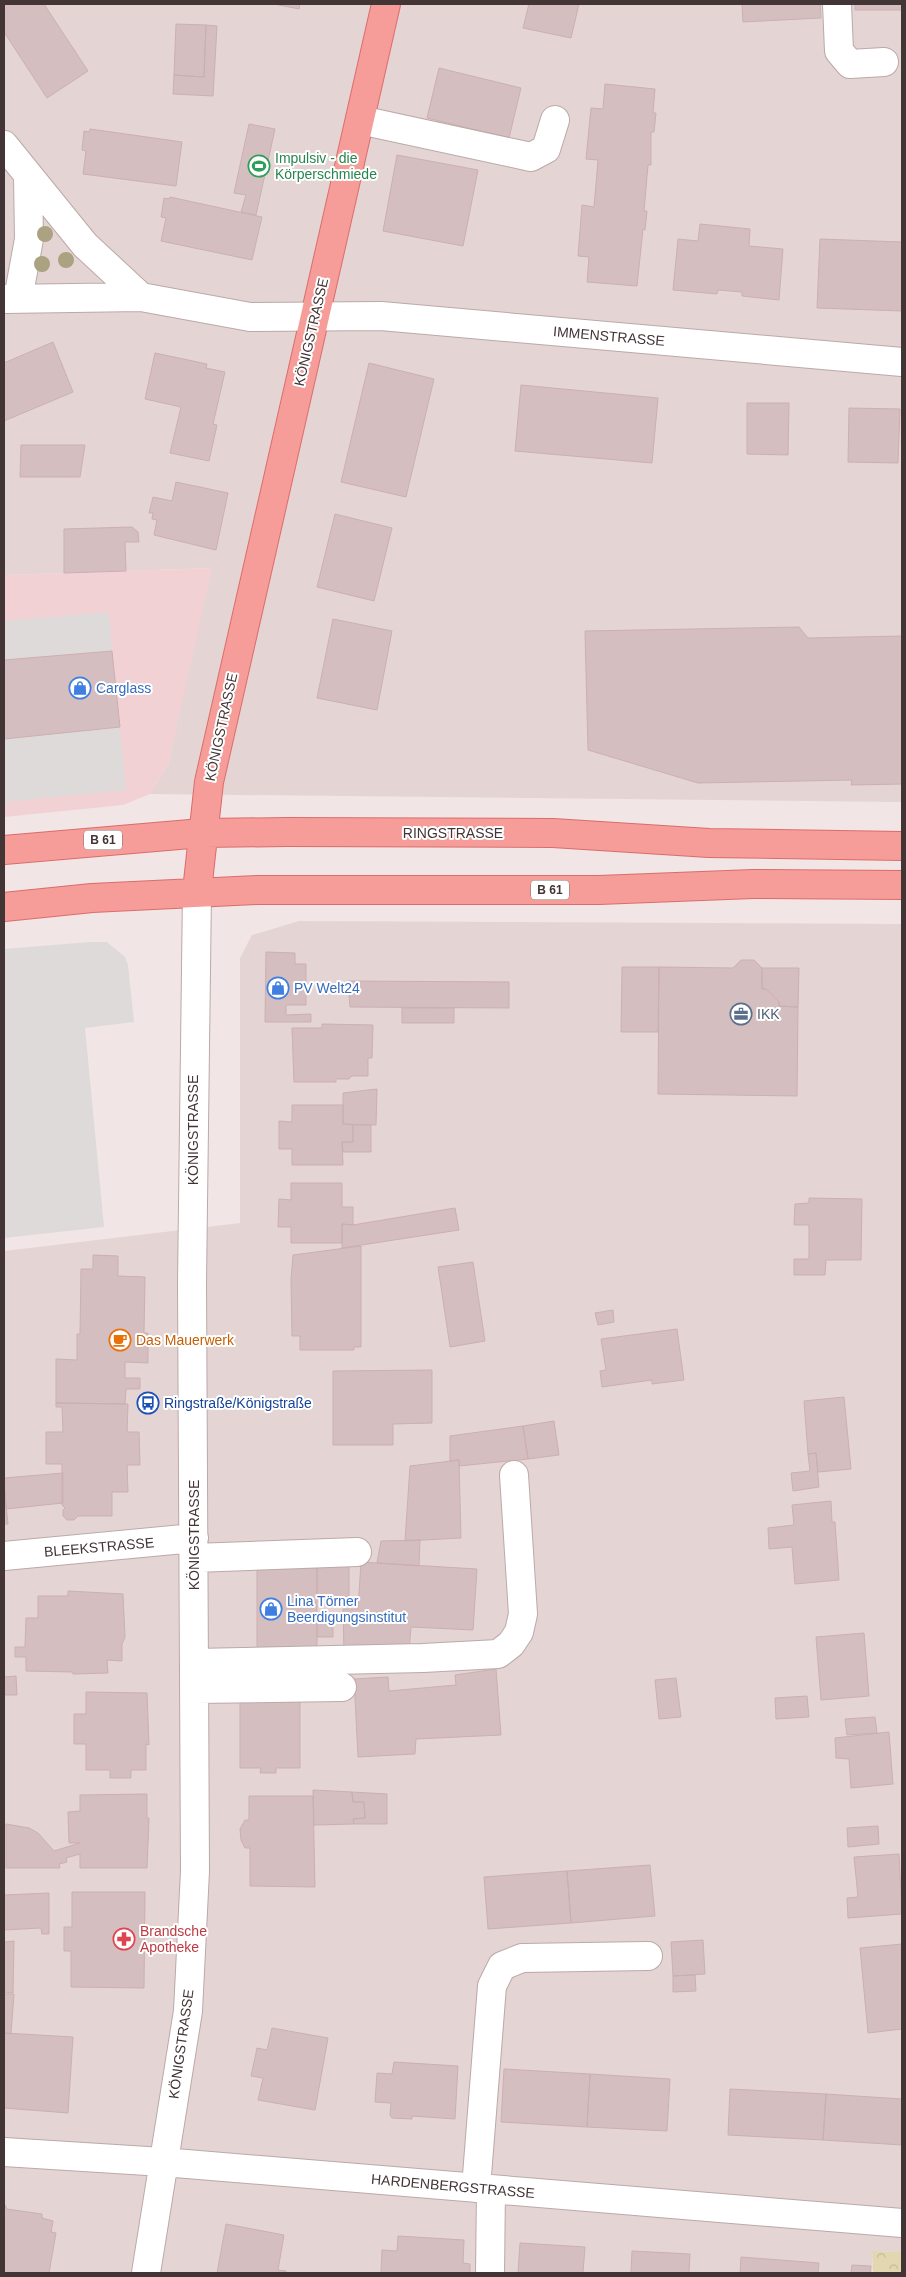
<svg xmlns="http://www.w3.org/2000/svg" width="906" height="2277" font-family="Arial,sans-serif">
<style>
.residential{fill:#e5d4d4}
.commercial{fill:#f2d1d5}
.park{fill:url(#park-crowns)}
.parking{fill:#dfdada}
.building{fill:#d5bec0;stroke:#ccafb1}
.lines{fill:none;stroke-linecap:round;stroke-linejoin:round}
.minor-casing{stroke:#bca9a9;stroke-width:30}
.major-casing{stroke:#da6d6b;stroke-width:30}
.minor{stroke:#fff;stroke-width:28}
.major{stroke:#f69d99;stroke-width:28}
.tree{fill:#aaa280}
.labels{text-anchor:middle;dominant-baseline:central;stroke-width:4;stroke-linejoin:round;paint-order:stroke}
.shield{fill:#fff;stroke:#7b7272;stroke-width:1}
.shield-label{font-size:12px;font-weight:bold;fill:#433536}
.leisure-label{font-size:14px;fill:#27864d;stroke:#fff;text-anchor:start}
.street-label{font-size:14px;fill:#433536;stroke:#fff}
.shop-label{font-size:14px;fill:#366cbe;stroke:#fff;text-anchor:start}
.service-label{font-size:14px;fill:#4e5e75;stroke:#fff;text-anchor:start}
.food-label{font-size:14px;fill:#c56008;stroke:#fff;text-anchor:start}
.transit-label{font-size:14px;fill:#164399;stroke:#fff;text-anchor:start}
.health-label{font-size:14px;fill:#be3a42;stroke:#fff;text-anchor:start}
</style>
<defs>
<pattern id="park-crowns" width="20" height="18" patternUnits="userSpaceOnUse" patternTransform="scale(1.25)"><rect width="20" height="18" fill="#e3d7b1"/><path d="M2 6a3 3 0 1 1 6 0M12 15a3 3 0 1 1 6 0" fill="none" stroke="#c4b999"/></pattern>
</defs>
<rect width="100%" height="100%" fill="#f1e5e5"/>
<path class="residential" d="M 4,4 L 902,4 L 902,802 L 150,794 L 168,765 L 211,568 L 4,575 Z
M 299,921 L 902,924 L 902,2252 L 872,2251 L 872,2273 L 4,2273 L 4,1251 L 240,1223 L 240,958 L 252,935 Z"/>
<path class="commercial" d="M 212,568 L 168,765 L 150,794 L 123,805 L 4,817 L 4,575 Z"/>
<path class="park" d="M 872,2251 L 902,2252 L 902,2273 L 873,2273 Z"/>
<path class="parking" d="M 109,612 L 112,651 L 4,660 L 4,621 Z
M 120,727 L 126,790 L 4,802 L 4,739 Z
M 90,942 L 107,942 L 125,957 L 128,965 L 134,1022 L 85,1028 L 104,1227 L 4,1238 L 4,949 Z"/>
<path class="building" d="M 4,4 L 44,4 L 88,71 L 47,98 L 4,32 Z
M 274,4 L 300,4 L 299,9 Z
M 529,4 L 579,4 L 571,38 L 523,28 Z
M 742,4 L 820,4 L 821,18 L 743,22 Z
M 855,4 L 902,4 L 902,10 L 855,10 Z
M 176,24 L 206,25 L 204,77 L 174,75 Z
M 206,25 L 217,26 L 213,96 L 173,94 L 174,75 L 204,77 Z
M 439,68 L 521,88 L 509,138 L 427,118 Z
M 605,84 L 655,89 L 653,113 L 656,113 L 654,132 L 651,132 L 651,165 L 648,165 L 644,211 L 647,211 L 645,230 L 643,229 L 637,286 L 587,282 L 589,257 L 578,256 L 582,205 L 594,207 L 598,160 L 586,159 L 591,108 L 603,109 Z
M 249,124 L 275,129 L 256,215 L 241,212 L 246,195 L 234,193 Z
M 90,129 L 182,142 L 176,186 L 83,174 L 86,151 L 82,150 L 84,131 L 89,132 Z
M 397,155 L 478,170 L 463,246 L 383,231 Z
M 170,197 L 262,217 L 252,260 L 161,241 L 166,218 L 161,217 L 164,198 L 169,199 Z
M 700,224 L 750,229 L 749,246 L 783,249 L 779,300 L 742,296 L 742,292 L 718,290 L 717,294 L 673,290 L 678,239 L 698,241 Z
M 820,239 L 902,242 L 902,311 L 817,308 Z
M 53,342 L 73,392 L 4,421 L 4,363 Z
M 155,353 L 207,364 L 206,368 L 225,372 L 213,424 L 217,425 L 209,461 L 170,453 L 181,407 L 145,399 Z
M 369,363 L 434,379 L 406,497 L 341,482 Z
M 521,385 L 658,398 L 652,463 L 515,451 Z
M 747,403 L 789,403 L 788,455 L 747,454 Z
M 849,408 L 900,409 L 898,463 L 848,462 Z
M 21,445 L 85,445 L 80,477 L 20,477 Z
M 176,482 L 228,493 L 216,550 L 154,535 L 157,520 L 152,519 L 153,513 L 149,513 L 153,497 L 172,501 Z
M 335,514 L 392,528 L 374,601 L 317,587 Z
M 132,527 L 138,532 L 139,542 L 125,542 L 126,571 L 64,573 L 64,529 Z
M 333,619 L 392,631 L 377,710 L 317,698 Z
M 799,627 L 808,638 L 902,636 L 902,784 L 851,785 L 852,780 L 698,783 L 588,750 L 585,631 Z
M 112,651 L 120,727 L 4,739 L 4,660 Z
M 266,952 L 295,953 L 295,964 L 306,964 L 306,1005 L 286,1005 L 286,1015 L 311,1014 L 311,1022 L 265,1022 Z
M 741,960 L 754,960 L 762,968 L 762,989 L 766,989 L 779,1002 L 779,1006 L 798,1007 L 797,1096 L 658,1094 L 659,967 L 733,968 Z
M 622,967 L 659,967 L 658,1032 L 621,1032 Z
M 762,968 L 799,968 L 798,1007 L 779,1006 L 779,1002 L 766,989 L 762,989 Z
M 348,981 L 509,982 L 509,1008 L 350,1007 Z
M 402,1008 L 454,1008 L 454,1023 L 402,1023 Z
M 322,1024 L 373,1025 L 372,1058 L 368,1058 L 368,1076 L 352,1076 L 349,1079 L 336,1079 L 336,1082 L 294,1082 L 292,1028 L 322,1028 Z
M 377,1089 L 376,1125 L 343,1124 L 343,1093 Z
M 292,1105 L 343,1105 L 343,1124 L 353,1125 L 353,1142 L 342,1142 L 343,1165 L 292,1165 L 292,1149 L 279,1149 L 279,1121 L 292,1122 Z
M 353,1125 L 371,1125 L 371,1152 L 343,1152 L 342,1142 L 353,1142 Z
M 291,1183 L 342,1183 L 342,1207 L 353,1207 L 353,1225 L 342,1224 L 342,1243 L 291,1243 L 291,1227 L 278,1227 L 279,1199 L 291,1200 Z
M 809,1198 L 862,1199 L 861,1260 L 826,1260 L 825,1275 L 794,1275 L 794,1259 L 809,1259 L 809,1225 L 794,1225 L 795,1204 L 809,1203 Z
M 455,1208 L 459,1230 L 342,1248 L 342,1224 L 353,1225 Z
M 361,1246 L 361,1347 L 354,1347 L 354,1350 L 300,1350 L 300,1336 L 292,1336 L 291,1279 L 293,1255 Z
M 93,1255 L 118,1256 L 118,1276 L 145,1277 L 144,1333 L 148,1333 L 148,1363 L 125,1362 L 125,1378 L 140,1378 L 140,1389 L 126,1389 L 125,1404 L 56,1403 L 56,1359 L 77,1360 L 77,1334 L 80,1334 L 81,1269 L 93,1269 Z
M 473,1262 L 485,1341 L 450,1347 L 438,1267 Z
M 613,1310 L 614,1322 L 598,1325 L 595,1313 Z
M 677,1329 L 684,1380 L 652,1384 L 652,1380 L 602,1387 L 600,1371 L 606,1370 L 601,1339 Z
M 432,1370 L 432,1423 L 393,1424 L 393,1445 L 333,1445 L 333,1371 Z
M 844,1397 L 851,1469 L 818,1472 L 816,1453 L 808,1454 L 804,1401 Z
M 56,1403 L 128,1404 L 127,1432 L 139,1432 L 140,1465 L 127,1465 L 128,1492 L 112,1492 L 112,1516 L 78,1516 L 74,1520 L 67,1520 L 63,1516 L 63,1510 L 65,1508 L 62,1505 L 62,1464 L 46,1464 L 46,1432 L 63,1432 L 62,1407 L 56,1407 Z
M 554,1421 L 559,1455 L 528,1459 L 523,1426 Z
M 523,1426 L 528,1459 L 459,1466 L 459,1460 L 450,1461 L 450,1436 Z
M 816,1453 L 819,1487 L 793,1491 L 791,1473 L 810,1471 L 808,1454 Z
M 459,1460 L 461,1538 L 405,1541 L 410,1466 Z
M 63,1473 L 63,1503 L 6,1509 L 4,1478 Z
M 4,1487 L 8,1524 L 4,1524 Z
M 831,1501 L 832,1522 L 835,1522 L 839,1580 L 795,1584 L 792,1547 L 769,1549 L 768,1528 L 794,1525 L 792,1505 Z
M 420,1540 L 419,1566 L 377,1563 L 381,1541 Z
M 361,1562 L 477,1569 L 473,1630 L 411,1627 L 409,1650 L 344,1653 L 343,1609 L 358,1609 Z
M 257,1566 L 317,1566 L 317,1653 L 257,1653 Z
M 317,1566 L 349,1566 L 349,1597 L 317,1597 Z
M 68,1591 L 123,1594 L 125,1637 L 122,1644 L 122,1661 L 107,1660 L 108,1673 L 73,1674 L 73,1672 L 26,1671 L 26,1657 L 15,1657 L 15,1647 L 25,1647 L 26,1618 L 38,1618 L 38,1596 L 68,1596 Z
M 317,1618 L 333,1618 L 333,1637 L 317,1637 Z
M 864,1633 L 869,1696 L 821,1700 L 816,1637 Z
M 496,1669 L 501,1735 L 416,1739 L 415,1754 L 358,1757 L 354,1679 L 388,1677 L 389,1691 L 456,1685 L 455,1675 Z
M 16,1676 L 17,1695 L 4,1695 L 4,1677 Z
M 676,1678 L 681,1717 L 659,1719 L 655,1680 Z
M 86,1692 L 147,1693 L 149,1745 L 146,1744 L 146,1770 L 131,1770 L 131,1778 L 110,1778 L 110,1770 L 86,1770 L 86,1744 L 74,1744 L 74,1714 L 86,1714 Z
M 807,1696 L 809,1717 L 776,1719 L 775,1698 Z
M 240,1698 L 300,1698 L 300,1768 L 276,1768 L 276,1773 L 260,1773 L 261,1768 L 240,1768 Z
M 875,1717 L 877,1733 L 847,1735 L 845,1719 Z
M 889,1732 L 893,1784 L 851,1788 L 849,1759 L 836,1758 L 835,1738 Z
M 313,1790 L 352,1792 L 353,1802 L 364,1802 L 365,1818 L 353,1819 L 354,1824 L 314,1825 Z
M 352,1792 L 387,1794 L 387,1824 L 354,1824 L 353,1819 L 365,1818 L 364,1802 L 353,1802 Z
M 147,1794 L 147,1818 L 149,1818 L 147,1868 L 80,1868 L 80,1854 L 66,1858 L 67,1862 L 59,1864 L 60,1868 L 6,1868 L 6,1824 L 29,1828 L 38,1833 L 54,1851 L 80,1843 L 69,1843 L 68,1812 L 80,1811 L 80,1795 Z
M 249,1796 L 313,1796 L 315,1887 L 250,1886 L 250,1848 L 245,1848 L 241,1840 L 240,1829 L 245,1820 L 249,1820 Z
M 878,1826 L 879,1844 L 848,1847 L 847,1828 Z
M 899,1854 L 902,1914 L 848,1918 L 847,1898 L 858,1897 L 854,1857 Z
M 650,1865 L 655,1916 L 571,1923 L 567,1871 Z
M 567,1871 L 571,1923 L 488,1929 L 484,1877 Z
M 72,1892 L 145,1892 L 144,1988 L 71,1987 L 71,1951 L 64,1951 L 64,1927 L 72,1927 Z
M 49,1893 L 49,1934 L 42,1934 L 41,1928 L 4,1930 L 4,1895 Z
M 703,1940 L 705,1974 L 673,1976 L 671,1942 Z
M 14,1941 L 13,1993 L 4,1992 L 4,1942 Z
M 902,1944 L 902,2029 L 868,2033 L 860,1948 Z
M 695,1975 L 696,1991 L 673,1992 L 673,1976 Z
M 4,1994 L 14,1994 L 11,2034 L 4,2033 Z
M 272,2028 L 328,2038 L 315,2110 L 258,2100 L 263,2078 L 251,2076 L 257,2048 L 267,2050 Z
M 4,2033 L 73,2037 L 68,2113 L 4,2108 Z
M 394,2062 L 458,2066 L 455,2119 L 412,2116 L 412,2119 L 392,2118 L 390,2115 L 391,2103 L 375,2102 L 377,2073 L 392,2074 Z
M 504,2069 L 590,2074 L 587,2127 L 501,2122 Z
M 590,2074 L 670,2079 L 667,2131 L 587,2127 Z
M 730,2089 L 826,2094 L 823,2140 L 728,2135 Z
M 826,2094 L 902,2099 L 902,2145 L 823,2140 Z
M 4,2203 L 7,2209 L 42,2214 L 42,2218 L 53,2221 L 51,2232 L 56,2233 L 49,2273 L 4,2273 Z
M 226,2224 L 284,2235 L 278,2270 L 286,2271 L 286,2273 L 217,2273 Z
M 398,2236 L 464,2240 L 463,2263 L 470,2264 L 470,2273 L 381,2273 L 382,2250 L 397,2251 Z
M 520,2243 L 585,2247 L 583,2273 L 518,2273 Z
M 632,2251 L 690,2254 L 689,2273 L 631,2273 Z
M 741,2257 L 819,2263 L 818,2273 L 740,2273 Z
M 852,2265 L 871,2266 L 870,2273 L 851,2273 Z"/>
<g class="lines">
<g class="minor-casing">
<path id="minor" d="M 837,4 L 839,51 L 850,64 L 884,62
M 360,120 L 531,157 L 546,149 L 555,120
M 4,145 L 85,245 L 141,297 L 250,317 L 381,316 L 902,362
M 4,299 L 141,297
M 18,299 L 29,239 L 28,176
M 4,1556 L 194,1538
M 194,1558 L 357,1552
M 195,1663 L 423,1658 L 498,1654 L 511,1644 L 519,1632 L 523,1614 L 514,1475
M 195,1689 L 342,1687
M 4,2152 L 163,2162 L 902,2223
M 476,2188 L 492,1986 L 502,1966 L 522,1958 L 648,1956
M 146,2273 L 188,2011 L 195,1871 L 192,1283 L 197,891
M 490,2273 L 491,2189"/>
</g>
<g class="major-casing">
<path id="major" d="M 4,850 L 202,833 L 287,832 L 553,833 L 709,843 L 902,846
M 197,891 L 209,782 L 386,4
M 4,907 L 92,898 L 258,890 L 599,890 L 753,884 L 902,885"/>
</g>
<use href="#minor" class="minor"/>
<use href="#major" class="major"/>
</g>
<g class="tree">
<circle cx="45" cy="234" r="8"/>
<circle cx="66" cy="260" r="8"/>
<circle cx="42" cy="264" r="8"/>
</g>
<defs>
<g id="stadium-ring" transform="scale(1.125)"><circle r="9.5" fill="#fff" stroke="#2e9e5b" stroke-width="1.5"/><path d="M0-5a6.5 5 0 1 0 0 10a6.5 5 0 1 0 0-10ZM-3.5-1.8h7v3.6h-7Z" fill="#2e9e5b"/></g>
<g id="shop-ring" transform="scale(1.125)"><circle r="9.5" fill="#fff" stroke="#3f7fe0" stroke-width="1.5"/><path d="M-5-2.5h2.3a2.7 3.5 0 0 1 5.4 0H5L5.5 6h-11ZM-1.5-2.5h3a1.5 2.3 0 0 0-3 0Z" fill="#3f7fe0"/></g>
<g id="office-ring" transform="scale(1.125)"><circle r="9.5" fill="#fff" stroke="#5c6f8a" stroke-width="1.5"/><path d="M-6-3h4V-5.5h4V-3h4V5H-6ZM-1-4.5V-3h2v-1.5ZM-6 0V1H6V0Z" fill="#5c6f8a"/></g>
<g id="cafe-ring" transform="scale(1.125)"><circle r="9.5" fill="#fff" stroke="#e8710a" stroke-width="1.5"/><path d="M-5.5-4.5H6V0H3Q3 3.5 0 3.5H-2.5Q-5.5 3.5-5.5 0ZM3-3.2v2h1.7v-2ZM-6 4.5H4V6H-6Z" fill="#e8710a"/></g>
<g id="bus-ring" transform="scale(1.125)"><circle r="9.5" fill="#fff" stroke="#1a4fb4" stroke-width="1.5"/><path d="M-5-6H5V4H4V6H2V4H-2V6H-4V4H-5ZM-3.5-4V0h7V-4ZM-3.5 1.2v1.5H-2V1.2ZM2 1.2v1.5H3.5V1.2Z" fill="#1a4fb4"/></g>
<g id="pharmacy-ring" transform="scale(1.125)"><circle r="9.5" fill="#fff" stroke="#e0444e" stroke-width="1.5"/><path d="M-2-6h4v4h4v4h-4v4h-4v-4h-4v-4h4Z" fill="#e0444e"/></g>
</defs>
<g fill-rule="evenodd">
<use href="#stadium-ring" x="259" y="166"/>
<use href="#shop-ring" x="80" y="688"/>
<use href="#shop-ring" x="278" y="988"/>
<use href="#office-ring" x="741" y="1014"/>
<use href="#cafe-ring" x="120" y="1340"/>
<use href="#bus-ring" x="148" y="1403"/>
<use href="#shop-ring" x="271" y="1609"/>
<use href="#pharmacy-ring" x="124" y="1939"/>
</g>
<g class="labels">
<g class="shield">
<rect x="84" y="830.5" width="38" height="19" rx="4"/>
<rect x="531" y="880.5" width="38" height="19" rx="4"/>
</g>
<g class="shield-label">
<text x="103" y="840">B 61</text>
<text x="550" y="890">B 61</text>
</g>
<g class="leisure-label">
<text x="275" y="158">Impulsiv - die<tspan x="275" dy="16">Körperschmiede</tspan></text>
</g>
<g class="street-label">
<text transform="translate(311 332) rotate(-77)">KÖNIGSTRASSE</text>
<text transform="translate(609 336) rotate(5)">IMMENSTRASSE</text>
<text transform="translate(221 727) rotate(-78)">KÖNIGSTRASSE</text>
<text x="453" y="833">RINGSTRASSE</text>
<text transform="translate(193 1130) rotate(-90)">KÖNIGSTRASSE</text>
<text transform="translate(194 1535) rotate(-90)">KÖNIGSTRASSE</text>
<text transform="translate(99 1547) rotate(-5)">BLEEKSTRASSE</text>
<text transform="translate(181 2044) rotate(-82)">KÖNIGSTRASSE</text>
<text transform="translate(453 2186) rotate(5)">HARDENBERGSTRASSE</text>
</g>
<g class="shop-label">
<text x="96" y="688">Carglass</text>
<text x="294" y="988">PV Welt24</text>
<text x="287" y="1601">Lina Törner<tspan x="287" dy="16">Beerdigungsinstitut</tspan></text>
</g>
<g class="service-label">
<text x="757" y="1014">IKK</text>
</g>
<g class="food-label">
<text x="136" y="1340">Das Mauerwerk</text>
</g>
<g class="transit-label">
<text x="164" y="1403">Ringstraße/Königstraße</text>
</g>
<g class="health-label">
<text x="140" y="1931">Brandsche<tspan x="140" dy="16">Apotheke</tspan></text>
</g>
</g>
<rect width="906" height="2277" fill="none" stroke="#433536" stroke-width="10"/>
</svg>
